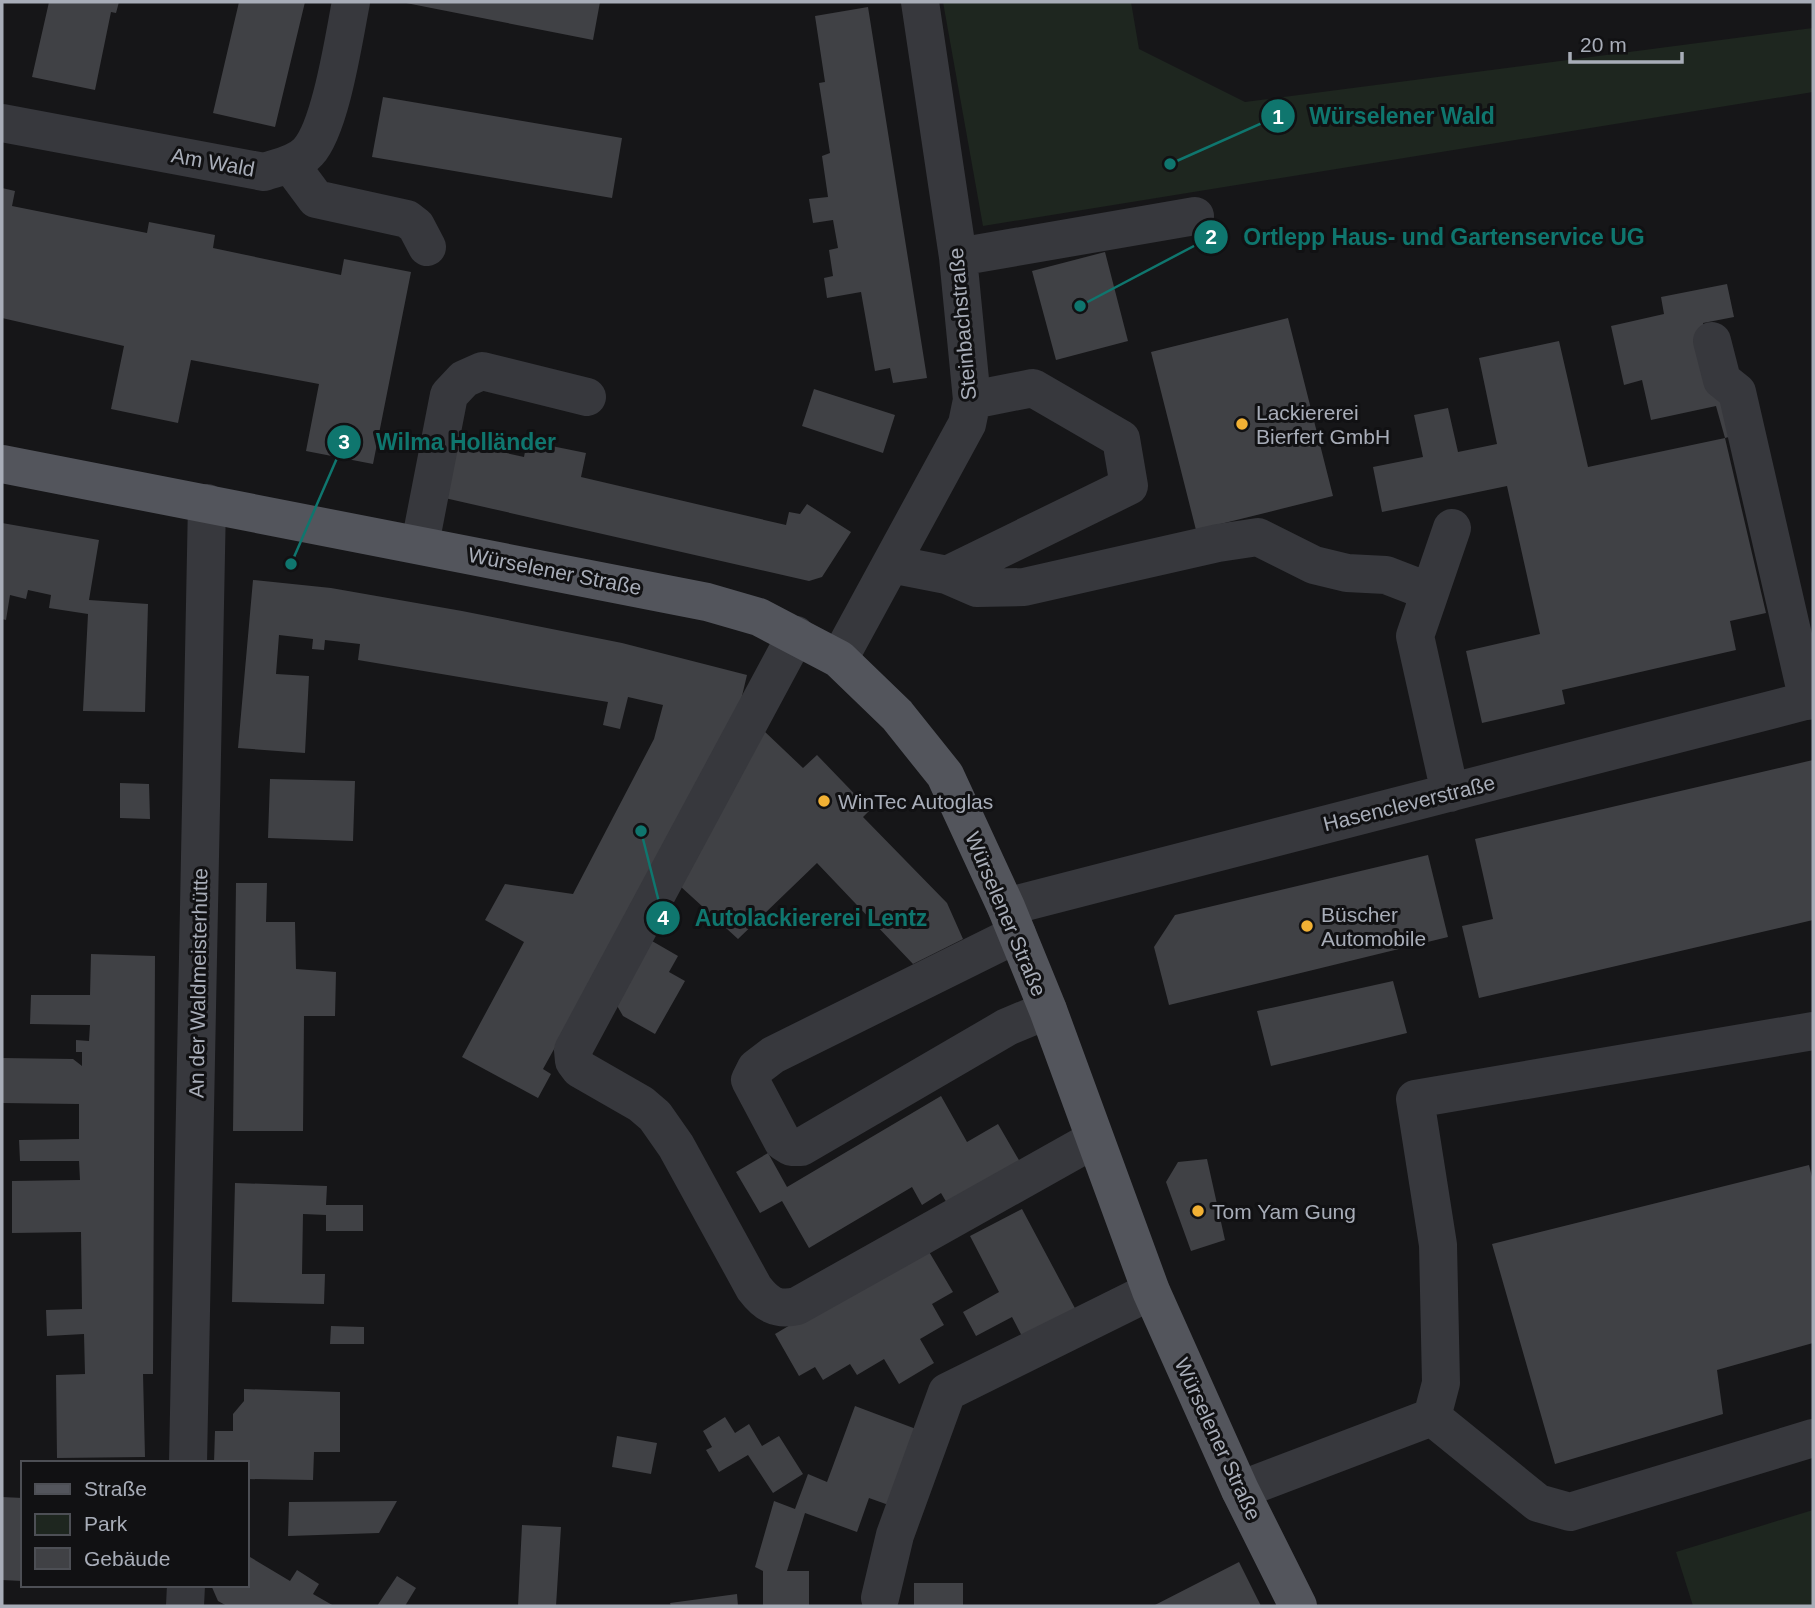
<svg xmlns="http://www.w3.org/2000/svg" width="1815" height="1608" font-family="Helvetica,sans-serif">
<style>
.green{fill:#1e261f}
.building{fill:#404145}
.lines{fill:none;stroke-linecap:round;stroke-linejoin:round}
.minor{stroke:#37383d;stroke-width:38}
.major{stroke:#53555c;stroke-width:38}
.poi-dot{fill:#f2b134;stroke:#111113;stroke-width:2.5}
.labels{text-anchor:middle;dominant-baseline:central;stroke-width:6;stroke-linejoin:round;paint-order:stroke}
.street-label{font-size:21px;fill:#a8adb8;stroke:#111113}
.poi-label{font-size:21px;fill:#a8adb8;stroke:#111113;text-anchor:start}
.leader{fill:none;stroke:#0f766e;stroke-width:2.5}
.callout-dot{fill:#0f766e;stroke:#111113;stroke-width:2.5}
.mark-label{font-size:21px;text-anchor:middle;font-weight:bold;fill:#fff}
.callout-label{font-size:23px;text-anchor:middle;font-weight:bold;fill:#0f766e;stroke:#111113;stroke-width:6;stroke-linejoin:round;paint-order:stroke}
</style>
<rect width="100%" height="100%" fill="#161618"/>
<path class="green" d="M 943,2 L 1131,2 L 1139,49 L 1245,102 L 1813,28 L 1813,92 L 983,226 Z
M 1813,1510 L 1813,1606 L 1693,1606 L 1676,1552 Z"/>
<path class="building" d="M 49,2 L 119,2 L 116,13 L 111,12 L 95,90 L 32,77 Z
M 239,2 L 305,2 L 275,127 L 213,113 Z
M 401,2 L 600,2 L 593,40 Z
M 868,7 L 927,378 L 893,383 L 890,368 L 875,371 L 861,292 L 827,298 L 824,278 L 833,276 L 829,250 L 838,248 L 833,220 L 813,223 L 809,199 L 828,197 L 822,156 L 830,153 L 819,83 L 825,82 L 815,16 Z
M 383,97 L 622,138 L 612,198 L 372,157 Z
M 2,188 L 15,191 L 12,206 L 147,233 L 149,222 L 215,235 L 213,248 L 341,275 L 344,259 L 411,272 L 373,464 L 306,451 L 319,384 L 191,360 L 178,423 L 111,409 L 124,346 L 2,318 Z
M 1105,252 L 1128,341 L 1056,360 L 1032,271 Z
M 1727,284 L 1734,317 L 1703,323 L 1720,400 L 1740,434 L 1725,438 L 1716,406 L 1651,420 L 1642,380 L 1624,385 L 1611,326 L 1664,314 L 1661,297 Z
M 1288,318 L 1333,496 L 1196,530 L 1151,352 Z
M 1559,341 L 1588,467 L 1725,438 L 1766,613 L 1730,621 L 1736,650 L 1562,690 L 1565,704 L 1482,723 L 1466,651 L 1540,634 L 1507,486 L 1382,512 L 1373,467 L 1423,457 L 1414,415 L 1448,408 L 1458,452 L 1497,444 L 1479,358 Z
M 814,389 L 895,415 L 883,453 L 802,426 Z
M 448,440 L 524,457 L 527,441 L 586,453 L 581,477 L 786,525 L 789,512 L 800,514 L 807,504 L 851,532 L 822,577 L 809,581 L 436,496 Z
M 2,523 L 99,540 L 89,600 L 148,604 L 145,712 L 83,711 L 88,614 L 49,608 L 51,595 L 28,590 L 26,599 L 10,595 L 6,620 L 2,619 Z
M 253,580 L 331,588 L 462,611 L 622,643 L 747,675 L 736,721 L 543,1069 L 551,1074 L 538,1098 L 462,1057 L 524,942 L 485,920 L 505,884 L 573,894 L 654,739 L 663,705 L 628,697 L 620,729 L 603,725 L 608,702 L 358,660 L 360,644 L 325,640 L 324,650 L 312,649 L 313,639 L 279,635 L 276,674 L 309,676 L 305,753 L 238,748 Z
M 763,730 L 803,768 L 817,755 L 870,810 L 863,817 L 947,903 L 963,939 L 913,964 L 817,863 L 738,939 L 680,886 Z
M 1813,760 L 1813,920 L 1479,998 L 1462,926 L 1493,919 L 1475,839 Z
M 270,779 L 355,781 L 353,841 L 268,838 Z
M 120,783 L 149,784 L 150,819 L 120,818 Z
M 1428,855 L 1448,937 L 1169,1005 L 1154,947 L 1175,915 Z
M 236,883 L 267,883 L 266,922 L 295,922 L 296,969 L 336,972 L 335,1016 L 304,1016 L 303,1131 L 233,1131 Z
M 652,941 L 678,956 L 669,972 L 685,981 L 655,1034 L 623,1016 L 612,997 Z
M 91,954 L 155,956 L 153,1374 L 143,1374 L 145,1457 L 57,1458 L 56,1375 L 85,1374 L 84,1334 L 47,1336 L 46,1310 L 82,1309 L 81,1232 L 12,1233 L 12,1181 L 80,1180 L 79,1161 L 20,1161 L 19,1140 L 79,1139 L 79,1104 L 2,1103 L 2,1058 L 73,1059 L 82,1066 L 82,1052 L 76,1052 L 76,1040 L 89,1041 L 90,1025 L 30,1024 L 31,995 L 90,995 Z
M 1393,981 L 1407,1033 L 1271,1066 L 1257,1011 Z
M 941,1096 L 967,1142 L 998,1124 L 1023,1167 L 951,1210 L 941,1193 L 922,1205 L 912,1187 L 809,1248 L 782,1201 L 760,1213 L 736,1172 L 768,1153 L 787,1187 Z
M 1207,1159 L 1225,1240 L 1191,1251 L 1166,1182 L 1178,1162 Z
M 1809,1165 L 1813,1181 L 1813,1343 L 1717,1370 L 1723,1414 L 1555,1464 L 1492,1244 Z
M 235,1183 L 327,1186 L 326,1205 L 363,1205 L 363,1231 L 326,1231 L 326,1215 L 303,1214 L 302,1274 L 325,1274 L 324,1304 L 232,1302 Z
M 1022,1209 L 1077,1312 L 1024,1340 L 1012,1317 L 976,1336 L 963,1312 L 999,1292 L 970,1236 Z
M 925,1245 L 953,1292 L 932,1304 L 944,1325 L 920,1339 L 934,1363 L 899,1384 L 884,1359 L 857,1375 L 850,1364 L 823,1380 L 815,1367 L 799,1376 L 775,1334 Z
M 331,1326 L 364,1327 L 364,1344 L 330,1344 Z
M 244,1389 L 340,1392 L 340,1452 L 314,1452 L 313,1480 L 247,1479 L 247,1463 L 214,1463 L 215,1431 L 233,1431 L 233,1414 L 244,1401 Z
M 855,1406 L 924,1432 L 897,1508 L 869,1498 L 857,1532 L 805,1513 L 787,1571 L 809,1571 L 809,1606 L 763,1606 L 763,1571 L 755,1567 L 774,1501 L 795,1509 L 808,1474 L 827,1482 Z
M 725,1417 L 735,1433 L 749,1424 L 762,1446 L 779,1436 L 803,1474 L 773,1493 L 748,1455 L 719,1472 L 706,1450 L 712,1447 L 703,1431 Z
M 617,1436 L 657,1443 L 651,1474 L 612,1467 Z
M 2,1497 L 23,1498 L 22,1581 L 2,1580 Z
M 397,1501 L 379,1533 L 288,1536 L 289,1502 Z
M 522,1525 L 561,1527 L 556,1606 L 518,1606 Z
M 247,1549 L 250,1549 L 250,1557 L 290,1581 L 297,1570 L 319,1584 L 313,1594 L 334,1606 L 227,1606 L 218,1601 L 211,1585 L 247,1585 Z
M 1239,1562 L 1261,1606 L 1153,1606 Z
M 397,1576 L 416,1588 L 405,1606 L 377,1606 Z
M 914,1583 L 963,1583 L 963,1606 L 914,1606 Z
M 737,1594 L 738,1606 L 671,1606 L 670,1603 Z"/>
<g class="lines">
<path class="minor" d="M 2,123 L 264,172 C 279,167 297,164 308,152 C 331,127 344,37 351,2
M 290,164 L 316,199 L 407,219 L 416,226 L 427,247
M 958,257 L 1195,216
M 1712,341 L 1722,380 L 1737,392 L 1808,701
M 420,544 L 449,395 L 464,379 L 482,371 L 587,397
M 891,564 L 947,575 L 977,588 L 1024,587 L 1218,543 L 1258,537 L 1314,565 L 1347,573 L 1386,575 L 1430,592
M 947,575 L 1129,486 L 1121,439 L 1033,388 L 972,400
M 796,635 L 573,1050 L 574,1061 L 580,1069 L 641,1104 L 655,1116 L 676,1146 L 754,1288 C 766,1304 777,1311 797,1306 L 1093,1140
M 839,659 L 967,424 L 972,400 L 958,257 L 920,2
M 1450,793 L 1415,636 L 1452,528
M 1006,907 L 1813,699
M 1017,934 L 773,1055 L 756,1068 L 750,1080 L 783,1142 L 791,1147 L 801,1147 L 1007,1027 L 1048,1010
M 1432,1417 L 1538,1503 L 1570,1512 L 1813,1438
M 188,1463 L 207,503
M 1240,1490 L 1432,1417 L 1441,1383 L 1438,1245 L 1415,1099 L 1813,1031
M 880,1598 L 895,1535 L 947,1392 L 1151,1291
M 185,1606 L 186,1585"/>
<path class="major" d="M 2,464 L 707,602 L 759,617 L 839,659 L 897,715 L 945,775 L 1006,907 L 1048,1010 L 1151,1291 L 1240,1490 L 1298,1606"/>
</g>
<g class="poi-dot">
<circle cx="1242" cy="424" r="7"/>
<circle cx="824" cy="801" r="7"/>
<circle cx="1307" cy="926" r="7"/>
<circle cx="1198" cy="1211" r="7"/>
</g>
<g class="labels">
<g class="street-label">
<text transform="translate(213 162) rotate(10)">Am Wald</text>
<text transform="translate(962 324) rotate(-95)">Steinbachstraße</text>
<text transform="translate(555 571) rotate(11)">Würselener Straße</text>
<text transform="translate(1409 803) rotate(-14)">Hasencleverstraße</text>
<text transform="translate(1006 914) rotate(67)">Würselener Straße</text>
<text transform="translate(198 983) rotate(-89)">An der Waldmeisterhütte</text>
<text transform="translate(1218 1439) rotate(65)">Würselener Straße</text>
</g>
<g class="poi-label">
<text x="1256" y="412">Lackiererei<tspan x="1256" dy="24">Bierfert GmbH</tspan></text>
<text x="838" y="801">WinTec Autoglas</text>
<text x="1321" y="914">Büscher<tspan x="1321" dy="24">Automobile</tspan></text>
<text x="1212" y="1211">Tom Yam Gung</text>
</g>
</g>
<path class="leader" d="M1170 164L1278 116M1080 306L1211 237M291 564L344 442M641 831L663 918"/>
<g class="callout-dot">
<circle cx="1170" cy="164" r="7"/>
<circle cx="1080" cy="306" r="7"/>
<circle cx="291" cy="564" r="7"/>
<circle cx="641" cy="831" r="7"/>
<circle cx="1278" cy="116" r="18"/>
<circle cx="1211" cy="237" r="18"/>
<circle cx="344" cy="442" r="18"/>
<circle cx="663" cy="918" r="18"/>
</g>
<g class="mark-label">
<text x="1278" y="124">1</text>
<text x="1211" y="244">2</text>
<text x="344" y="449">3</text>
<text x="663" y="925">4</text>
</g>
<g class="callout-label">
<text x="1402" y="124">Würselener Wald</text>
<text x="1444" y="245">Ortlepp Haus- und Gartenservice UG</text>
<text x="466" y="450">Wilma Holländer</text>
<text x="811" y="926">Autolackiererei Lentz</text>
</g>
<rect width="1815" height="1608" fill="none" stroke="#a8adb8" stroke-width="7"/>
<rect x="21" y="1461" width="228" height="126" fill="#111113" stroke="#4d4f55" stroke-width="2"/>
<rect x="35" y="1484" width="35" height="10" fill="#53555c" stroke="#4d4f55" stroke-width="2"/>
<text x="84" y="1496" font-size="21" fill="#a8adb8">Straße</text>
<rect x="35" y="1514" width="35" height="21" fill="#1e261f" stroke="#4d4f55" stroke-width="2"/>
<text x="84" y="1531" font-size="21" fill="#a8adb8">Park</text>
<rect x="35" y="1548" width="35" height="21" fill="#404145" stroke="#4d4f55" stroke-width="2"/>
<text x="84" y="1566" font-size="21" fill="#a8adb8">Gebäude</text>
<path d="M1570 52v10h112v-10" fill="none" stroke="#a8adb8" stroke-width="3.5"/>
<text x="1580" y="52" font-size="21" fill="#a8adb8" stroke="#111113" stroke-width="5" paint-order="stroke">20 m</text>
</svg>
